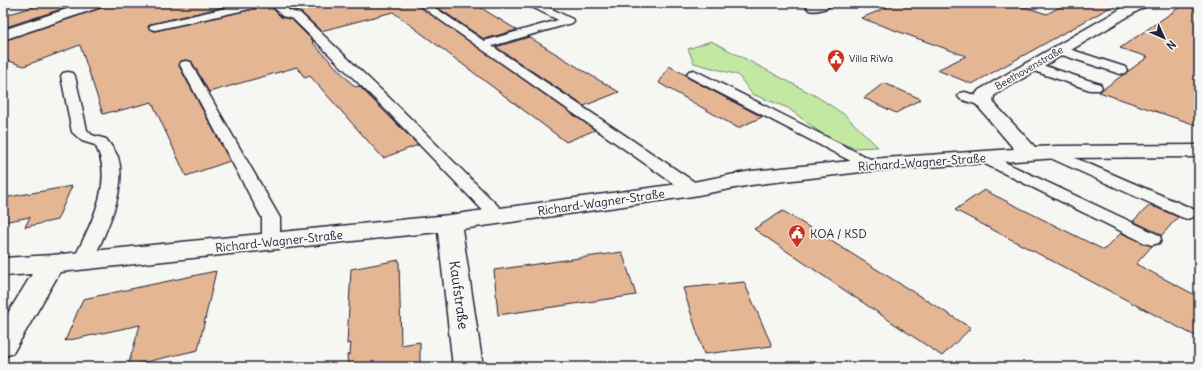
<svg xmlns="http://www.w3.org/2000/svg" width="1202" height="370" font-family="Delius,sans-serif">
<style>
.green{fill:#c3e8a2;stroke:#72856e}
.building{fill:#e4b694;stroke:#22223b}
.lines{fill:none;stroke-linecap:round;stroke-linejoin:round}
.lane-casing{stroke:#22223b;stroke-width:3}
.street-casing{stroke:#22223b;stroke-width:3}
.lane{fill:#f6f6f2;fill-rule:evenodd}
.street{fill:#f6f6f2;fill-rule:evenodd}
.labels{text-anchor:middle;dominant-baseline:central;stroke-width:3.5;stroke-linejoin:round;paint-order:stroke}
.far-poi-label{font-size:10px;fill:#22223b;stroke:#f6f6f2;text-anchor:start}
.far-street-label{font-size:10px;fill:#22223b;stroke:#f6f6f2}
.street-label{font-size:12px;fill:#22223b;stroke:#f6f6f2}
.poi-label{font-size:12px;fill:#22223b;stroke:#f6f6f2;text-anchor:start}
.near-street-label{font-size:14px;fill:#22223b;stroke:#f6f6f2}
</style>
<rect width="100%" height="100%" fill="#f6f6f2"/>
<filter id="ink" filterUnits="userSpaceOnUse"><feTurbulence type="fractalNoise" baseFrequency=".025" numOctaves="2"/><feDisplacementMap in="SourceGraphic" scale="8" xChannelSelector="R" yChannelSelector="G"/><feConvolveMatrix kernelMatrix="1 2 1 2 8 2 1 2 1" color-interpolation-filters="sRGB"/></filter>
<g filter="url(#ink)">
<path class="green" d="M 711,41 L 816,96 L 845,115 L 878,147 L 853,148 L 825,136 L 788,108 L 752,94 L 738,75 L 694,63 L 688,49 Z"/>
<path class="building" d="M 46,3 L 80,3 L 3,28 L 3,16 Z
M 107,3 L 241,3 L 151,24 L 148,28 L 155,31 L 263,7 L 267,5 L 268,9 L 273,9 L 281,17 L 292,20 L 314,42 L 312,42 L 355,87 L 359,86 L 418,145 L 383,158 L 310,76 L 305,78 L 297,67 L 209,92 L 192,62 L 186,60 L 181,61 L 179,66 L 230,161 L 186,176 L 152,102 L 114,112 L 114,111 L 103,114 L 80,45 L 24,66 L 3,59 L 3,41 L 104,7 Z
M 323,3 L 415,3 L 595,130 L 566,142 L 393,12 L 321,31 L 302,13 L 291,10 L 288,7 Z
M 431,3 L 473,3 L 517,30 L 484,39 Z
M 887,3 L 1011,3 L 1047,14 L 1067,3 L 1118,3 L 972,84 L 937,70 L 966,56 L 861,18 L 886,8 Z
M 1186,3 L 1199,3 L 1199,126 L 1099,92 L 1148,57 L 1120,48 Z
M 529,37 L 587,73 L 619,92 L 584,106 L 496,47 Z
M 669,66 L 686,75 L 688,78 L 762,117 L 738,128 L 659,83 Z
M 884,83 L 921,99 L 896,113 L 864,98 Z
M 72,186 L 57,220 L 25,227 L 30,217 L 3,222 L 3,198 Z
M 984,190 L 1104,250 L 1121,233 L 1152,246 L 1136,264 L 1199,297 L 1199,338 L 955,210 Z
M 1150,205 L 1178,217 L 1161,236 L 1160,234 L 1133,221 Z
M 783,211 L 971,328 L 942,356 L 754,229 Z
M 622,252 L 636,295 L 498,315 L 494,270 Z
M 399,260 L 401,345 L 420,342 L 420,367 L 348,367 L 347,355 L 350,354 L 351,343 L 347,344 L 351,269 Z
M 216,271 L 198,350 L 128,366 L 140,325 L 65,341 L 83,299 Z
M 744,282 L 772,346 L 704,354 L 683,288 Z"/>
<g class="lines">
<g class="lane-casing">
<path id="lane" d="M 248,3 L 268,3 L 263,6 L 155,30 L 151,29 L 149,27 L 151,25 L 155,24 Z
M 270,3 L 281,3 L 290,11 L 301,14 L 400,108 L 504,212 L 507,216 L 504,220 L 498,222 L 492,220 L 390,114 L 293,19 L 282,16 Z
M 416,3 L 428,3 L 484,41 L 558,20 L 532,7 L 531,5 L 532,3 L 540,3 L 572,19 L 574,21 L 572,23 L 492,46 L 699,185 L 702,189 L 699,193 L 693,194 L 687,193 Z
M 1060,46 L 1125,67 L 1127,70 L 1125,73 L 1120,74 L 1056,53 L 1054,50 L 1056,47 Z
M 186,61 L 191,62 L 192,65 L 280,218 L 280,242 L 278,247 L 271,248 L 264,247 L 262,242 L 262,218 L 180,65 L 181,62 Z
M 1033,62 L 1100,84 L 1102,87 L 1100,90 L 1090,90 L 1028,69 L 1027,66 L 1028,63 Z
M 694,70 L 876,162 L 878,165 L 876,168 L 870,170 L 864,168 L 689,77 L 687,74 L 689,71 Z
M 68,72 L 73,73 L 75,76 L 87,130 L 92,135 L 106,139 C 110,144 115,151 118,157 C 128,189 105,233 93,261 L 90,266 L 83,268 L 76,266 L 73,261 C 89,227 116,181 95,145 L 82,141 L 72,132 L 61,76 L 63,73 Z
M 965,92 L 989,100 L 991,103 L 989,106 L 984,107 L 960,99 L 958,96 L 960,93 Z
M 1052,148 L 1193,209 L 1196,213 L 1193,217 L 1187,219 L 1181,217 L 1046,156 L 1044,153 L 1046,150 Z
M 983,152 L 1159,235 L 1161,239 L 1159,243 L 1152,245 L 1145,243 L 977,160 L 975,157 L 977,154 Z"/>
</g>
<g class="street-casing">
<path id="street" d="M 85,3 L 106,3 L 104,6 L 3,40 L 3,30 Z
M 812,3 L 833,3 C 828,9 816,12 809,10 L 807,7 Z
M 1131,3 L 1148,3 L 1146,6 L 1001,91 L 994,96 L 993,102 L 1035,147 L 1058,146 L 1199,145 L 1199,157 L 1058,158 L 870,171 L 751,185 L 693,196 L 462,229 L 483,367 L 453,367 L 438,232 L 60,272 L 13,353 L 3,357 L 3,321 L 32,274 L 3,276 L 3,258 L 52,255 L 449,215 L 693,182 L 751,171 L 870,159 L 1014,149 L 975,103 L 976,94 L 979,90 Z"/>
</g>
<use href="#lane" class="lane"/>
<use href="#street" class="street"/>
</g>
</g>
<defs>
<g id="civic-pin" transform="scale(0.9)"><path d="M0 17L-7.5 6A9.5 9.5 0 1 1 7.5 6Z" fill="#c8321e" stroke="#f6f6f2"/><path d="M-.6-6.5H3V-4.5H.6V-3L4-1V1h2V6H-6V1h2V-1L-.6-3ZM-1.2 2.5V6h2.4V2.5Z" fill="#fff"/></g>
</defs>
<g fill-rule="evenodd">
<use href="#civic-pin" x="836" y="58"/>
<use href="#civic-pin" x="797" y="233"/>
</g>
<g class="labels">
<g class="far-poi-label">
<text x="849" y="58">Villa RiWa</text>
</g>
<g class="far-street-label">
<text transform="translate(1029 68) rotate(-30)">Beethovenstraße</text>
</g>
<g class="street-label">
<text transform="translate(922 162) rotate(-4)">Richard-Wagner-Straße</text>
<text transform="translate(601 202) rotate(-8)">Richard-Wagner-Straße</text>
<text transform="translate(279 241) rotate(-6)">Richard-Wagner-Straße</text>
</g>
<g class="poi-label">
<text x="810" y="233">KOA / KSD</text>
</g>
<g class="near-street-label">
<text transform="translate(459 295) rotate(82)">Kaufstraße</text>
</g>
</g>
<rect width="1202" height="370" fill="none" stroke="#f6f6f2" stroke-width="16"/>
<rect x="8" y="8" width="1186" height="354" fill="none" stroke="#22223b" stroke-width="1.5" filter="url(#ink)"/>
<g transform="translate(1164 38) rotate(135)" stroke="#f6f6f2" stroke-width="3" paint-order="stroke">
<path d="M0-3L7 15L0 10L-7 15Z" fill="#22223b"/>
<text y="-6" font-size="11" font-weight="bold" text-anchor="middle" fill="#22223b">N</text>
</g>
</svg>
